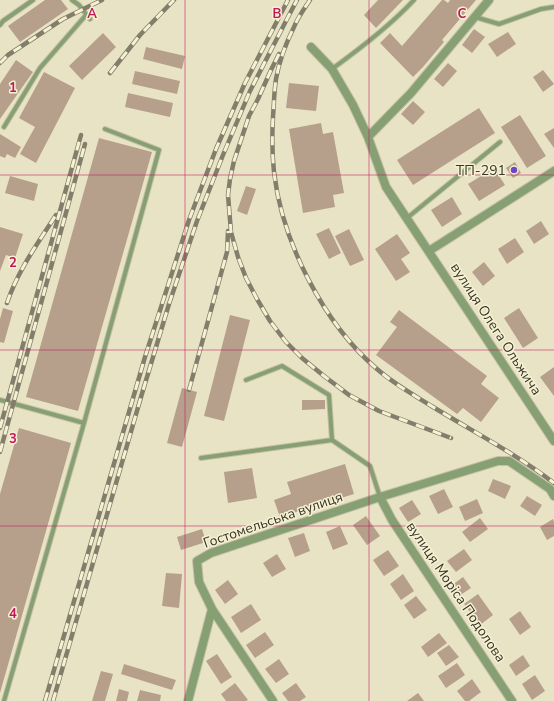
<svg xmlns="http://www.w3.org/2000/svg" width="554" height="701" font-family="'Nunito Sans',sans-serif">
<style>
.building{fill:#b6a08b}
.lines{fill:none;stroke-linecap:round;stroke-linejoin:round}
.lane-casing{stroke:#c5c0a6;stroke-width:6}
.street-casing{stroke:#c5c0a6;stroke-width:10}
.lane{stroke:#869f73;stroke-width:4}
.street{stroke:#869f73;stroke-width:8}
.rail-casing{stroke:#827e6b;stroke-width:4.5}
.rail{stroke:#f6f1d2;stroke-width:3;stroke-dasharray:9;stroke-linecap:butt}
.grid{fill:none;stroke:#c2185b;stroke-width:1;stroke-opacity:0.55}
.poi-dot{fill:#6a4ac3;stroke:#f6f1d2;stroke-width:1.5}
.labels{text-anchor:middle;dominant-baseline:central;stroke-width:3;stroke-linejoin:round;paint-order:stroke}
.poi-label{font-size:14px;fill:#373529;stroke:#f6f1d2;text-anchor:end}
.street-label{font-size:14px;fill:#373529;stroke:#f6f1d2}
.grid-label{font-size:13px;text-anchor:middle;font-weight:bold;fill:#c2185b;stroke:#f6f1d2;stroke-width:3;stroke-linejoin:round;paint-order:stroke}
</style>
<rect width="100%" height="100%" fill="#e9e3c5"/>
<path class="building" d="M 45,0 L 61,0 L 68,9 L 20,42 L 8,26 Z
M 378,0 L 403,0 L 376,28 L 364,15 Z
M 442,0 L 444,0 L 448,3 L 450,0 L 476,0 L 442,40 L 444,42 L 423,67 L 413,77 L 380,43 L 390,33 L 402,46 Z
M 474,29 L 485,37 L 472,53 L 462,45 Z
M 508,32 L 516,44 L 497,57 L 488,44 Z
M 103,33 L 116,47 L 82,80 L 69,66 Z
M 146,47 L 185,56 L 182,69 L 143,59 Z
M 16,60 L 33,72 L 0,119 L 0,84 Z
M 448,63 L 457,71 L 443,87 L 434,79 Z
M 543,70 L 554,84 L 543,92 L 533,77 Z
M 135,71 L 180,81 L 177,94 L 132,84 Z
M 44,72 L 75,88 L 36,163 L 20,154 L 35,127 L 19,118 Z
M 289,83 L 319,86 L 316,111 L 286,108 Z
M 128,93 L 173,103 L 170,117 L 125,107 Z
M 413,101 L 425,112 L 413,125 L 401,114 Z
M 479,108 L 495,133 L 413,185 L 397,160 Z
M 520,115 L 546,156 L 527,168 L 501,127 Z
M 321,123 L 323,134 L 333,132 L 344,193 L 333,195 L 335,207 L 303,213 L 289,129 Z
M 554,128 L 554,148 L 544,134 Z
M 0,134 L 21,147 L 15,158 L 7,154 L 5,158 L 0,156 Z
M 99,138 L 152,152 L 78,411 L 26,397 Z
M 515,162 L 521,173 L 513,178 L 506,168 Z
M 494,168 L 505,185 L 479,201 L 468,184 Z
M 10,176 L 38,184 L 34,201 L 5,193 Z
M 246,186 L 256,189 L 247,215 L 237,211 Z
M 452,197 L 462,214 L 442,227 L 431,210 Z
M 541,221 L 549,234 L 534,244 L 526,231 Z
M 0,227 L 23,234 L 15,258 L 6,255 L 0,271 Z
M 329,228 L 341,253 L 329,259 L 316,234 Z
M 349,229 L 364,260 L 350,266 L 335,236 Z
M 397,234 L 410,253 L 401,259 L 410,272 L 396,281 L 375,249 Z
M 515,238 L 524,252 L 507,264 L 498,249 Z
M 484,262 L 495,276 L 483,286 L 472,272 Z
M 3,308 L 13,311 L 4,343 L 0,342 L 0,319 Z
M 519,308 L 538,338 L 523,348 L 504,318 Z
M 399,310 L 487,376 L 481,384 L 499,398 L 481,422 L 463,408 L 457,414 L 376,355 L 397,327 L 390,322 Z
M 230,315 L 250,320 L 224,421 L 204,416 Z
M 554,367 L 554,396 L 540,377 Z
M 182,388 L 197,392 L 182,447 L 167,443 Z
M 302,400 L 325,400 L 325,409 L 302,410 Z
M 19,428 L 71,443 L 0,693 L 0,494 Z
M 345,464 L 354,494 L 280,517 L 274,500 L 291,494 L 287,482 Z
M 252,468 L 257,498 L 228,503 L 224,472 Z
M 493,479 L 511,486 L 505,499 L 488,491 Z
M 444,489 L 453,507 L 438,514 L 429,496 Z
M 527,496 L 542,505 L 535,516 L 520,506 Z
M 477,499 L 483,513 L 465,521 L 459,507 Z
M 412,500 L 421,514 L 408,522 L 399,508 Z
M 366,516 L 380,536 L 367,545 L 353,525 Z
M 480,518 L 488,529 L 470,542 L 462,532 Z
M 553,519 L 554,522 L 554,536 L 547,540 L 540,527 Z
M 340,526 L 348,544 L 333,550 L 326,532 Z
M 202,529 L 206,542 L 181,550 L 177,537 Z
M 304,533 L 310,551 L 295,557 L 288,538 Z
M 464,549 L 472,560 L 456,572 L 447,561 Z
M 388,550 L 399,566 L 384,576 L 373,560 Z
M 277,554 L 286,569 L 272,577 L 263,563 Z
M 166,573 L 182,574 L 179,608 L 162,606 Z
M 403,574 L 414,591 L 401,600 L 390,584 Z
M 463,577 L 471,588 L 459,596 L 451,586 Z
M 228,580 L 238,594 L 225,604 L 215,590 Z
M 478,594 L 493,615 L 480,625 L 464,604 Z
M 416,596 L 427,610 L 414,619 L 404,605 Z
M 251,604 L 261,620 L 241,633 L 231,617 Z
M 520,611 L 531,627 L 520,635 L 509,619 Z
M 265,632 L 274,645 L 255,658 L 246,645 Z
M 439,633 L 447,643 L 428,657 L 421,647 Z
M 449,645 L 459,657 L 446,666 L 437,653 Z
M 217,654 L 232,677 L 221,684 L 206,661 Z
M 523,655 L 530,666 L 516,676 L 509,665 Z
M 279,659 L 289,674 L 276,683 L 265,669 Z
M 457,663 L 465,675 L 446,688 L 438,676 Z
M 124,664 L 176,680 L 172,690 L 121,674 Z
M 101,671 L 113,674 L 105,701 L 92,701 Z
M 535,675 L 545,691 L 532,700 L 522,684 Z
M 472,679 L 481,692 L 469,701 L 465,701 L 457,691 Z
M 235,683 L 248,700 L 246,701 L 226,701 L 221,694 Z
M 296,683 L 306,697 L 300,701 L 288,701 L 282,693 Z
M 119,689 L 129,692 L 127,701 L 116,701 Z
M 140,690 L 161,695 L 160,701 L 137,701 Z
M 418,693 L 424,701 L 407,701 Z"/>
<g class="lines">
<g class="lane-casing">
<path id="lane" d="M 72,0 L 79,5 L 90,19
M 475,17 L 499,24 L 541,9 L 554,7
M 0,25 L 3,21 L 33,0
M 332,69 C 361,48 390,26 414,0
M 4,127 L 40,68 L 86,15
M 407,218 L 500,142
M 246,380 L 282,366 L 329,395 L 332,440
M 0,400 L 84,423
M 201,458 L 332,440 L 370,466 L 380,497
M 4,701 L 84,423 L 159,150 L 105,129"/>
</g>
<g class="street-casing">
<path id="street" d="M 311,47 L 332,69 L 353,105 L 368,137 L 386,187 L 554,441
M 368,137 L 411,93 L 489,0
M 429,251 L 554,171
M 380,497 L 392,520 L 512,701
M 212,609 L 273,701
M 188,701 L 212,609 L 199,582 L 197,561 L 211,553 L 380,497 L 498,461 L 509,461 L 550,489 L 554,496"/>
</g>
<use href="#lane" class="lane"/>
<use href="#street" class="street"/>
<g class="rail-casing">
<path id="rail" d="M 310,0 C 304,9 298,17 294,27 C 286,43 279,62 276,79 C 274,92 274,104 273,117 C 272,135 272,154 274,172 C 282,242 324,324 377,369 C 394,384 414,395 433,407 C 474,432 516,454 554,483
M 279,54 L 271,70 L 258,99 L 249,116 L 234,161 L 230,179 L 228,195 L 231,232 L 238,257 L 246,278 L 257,299 L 270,321 L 286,342 L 302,358 L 324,376 L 349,395 L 379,411 L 451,438
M 0,63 L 8,55 L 63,19 L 102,0
M 110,73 L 140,35 L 174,0
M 7,303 C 18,270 38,243 56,215
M 189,390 L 227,252 L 228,231
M 0,428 L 81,135
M 0,452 L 85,144
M 45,701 L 145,357 L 189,220 L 216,149 L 245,83 L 288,0
M 53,701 L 141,397 L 169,304 L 197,221 L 223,155 L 250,91 L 287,19 L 297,0"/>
</g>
<use href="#rail" class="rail"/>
</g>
<path class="grid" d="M 185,0 L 185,701M 369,0 L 369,701M 0,175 L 554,175M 0,350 L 554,350M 0,526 L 554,526"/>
<circle class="poi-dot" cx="514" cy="170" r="4"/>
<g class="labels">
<g class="poi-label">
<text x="506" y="170">ТП-291</text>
</g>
<g class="street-label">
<text transform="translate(496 329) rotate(57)">вулиця Олега Ольжича</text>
<text transform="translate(273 520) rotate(-19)">Гостомельська вулиця</text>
<text transform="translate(456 592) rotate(56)">вулиця Моріса Подолова</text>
</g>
</g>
<g class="grid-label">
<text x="92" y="18">A</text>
<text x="277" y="18">B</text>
<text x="462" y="18">C</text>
<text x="13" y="92">1</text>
<text x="13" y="267">2</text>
<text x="13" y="443">3</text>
<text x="13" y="618">4</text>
</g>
</svg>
